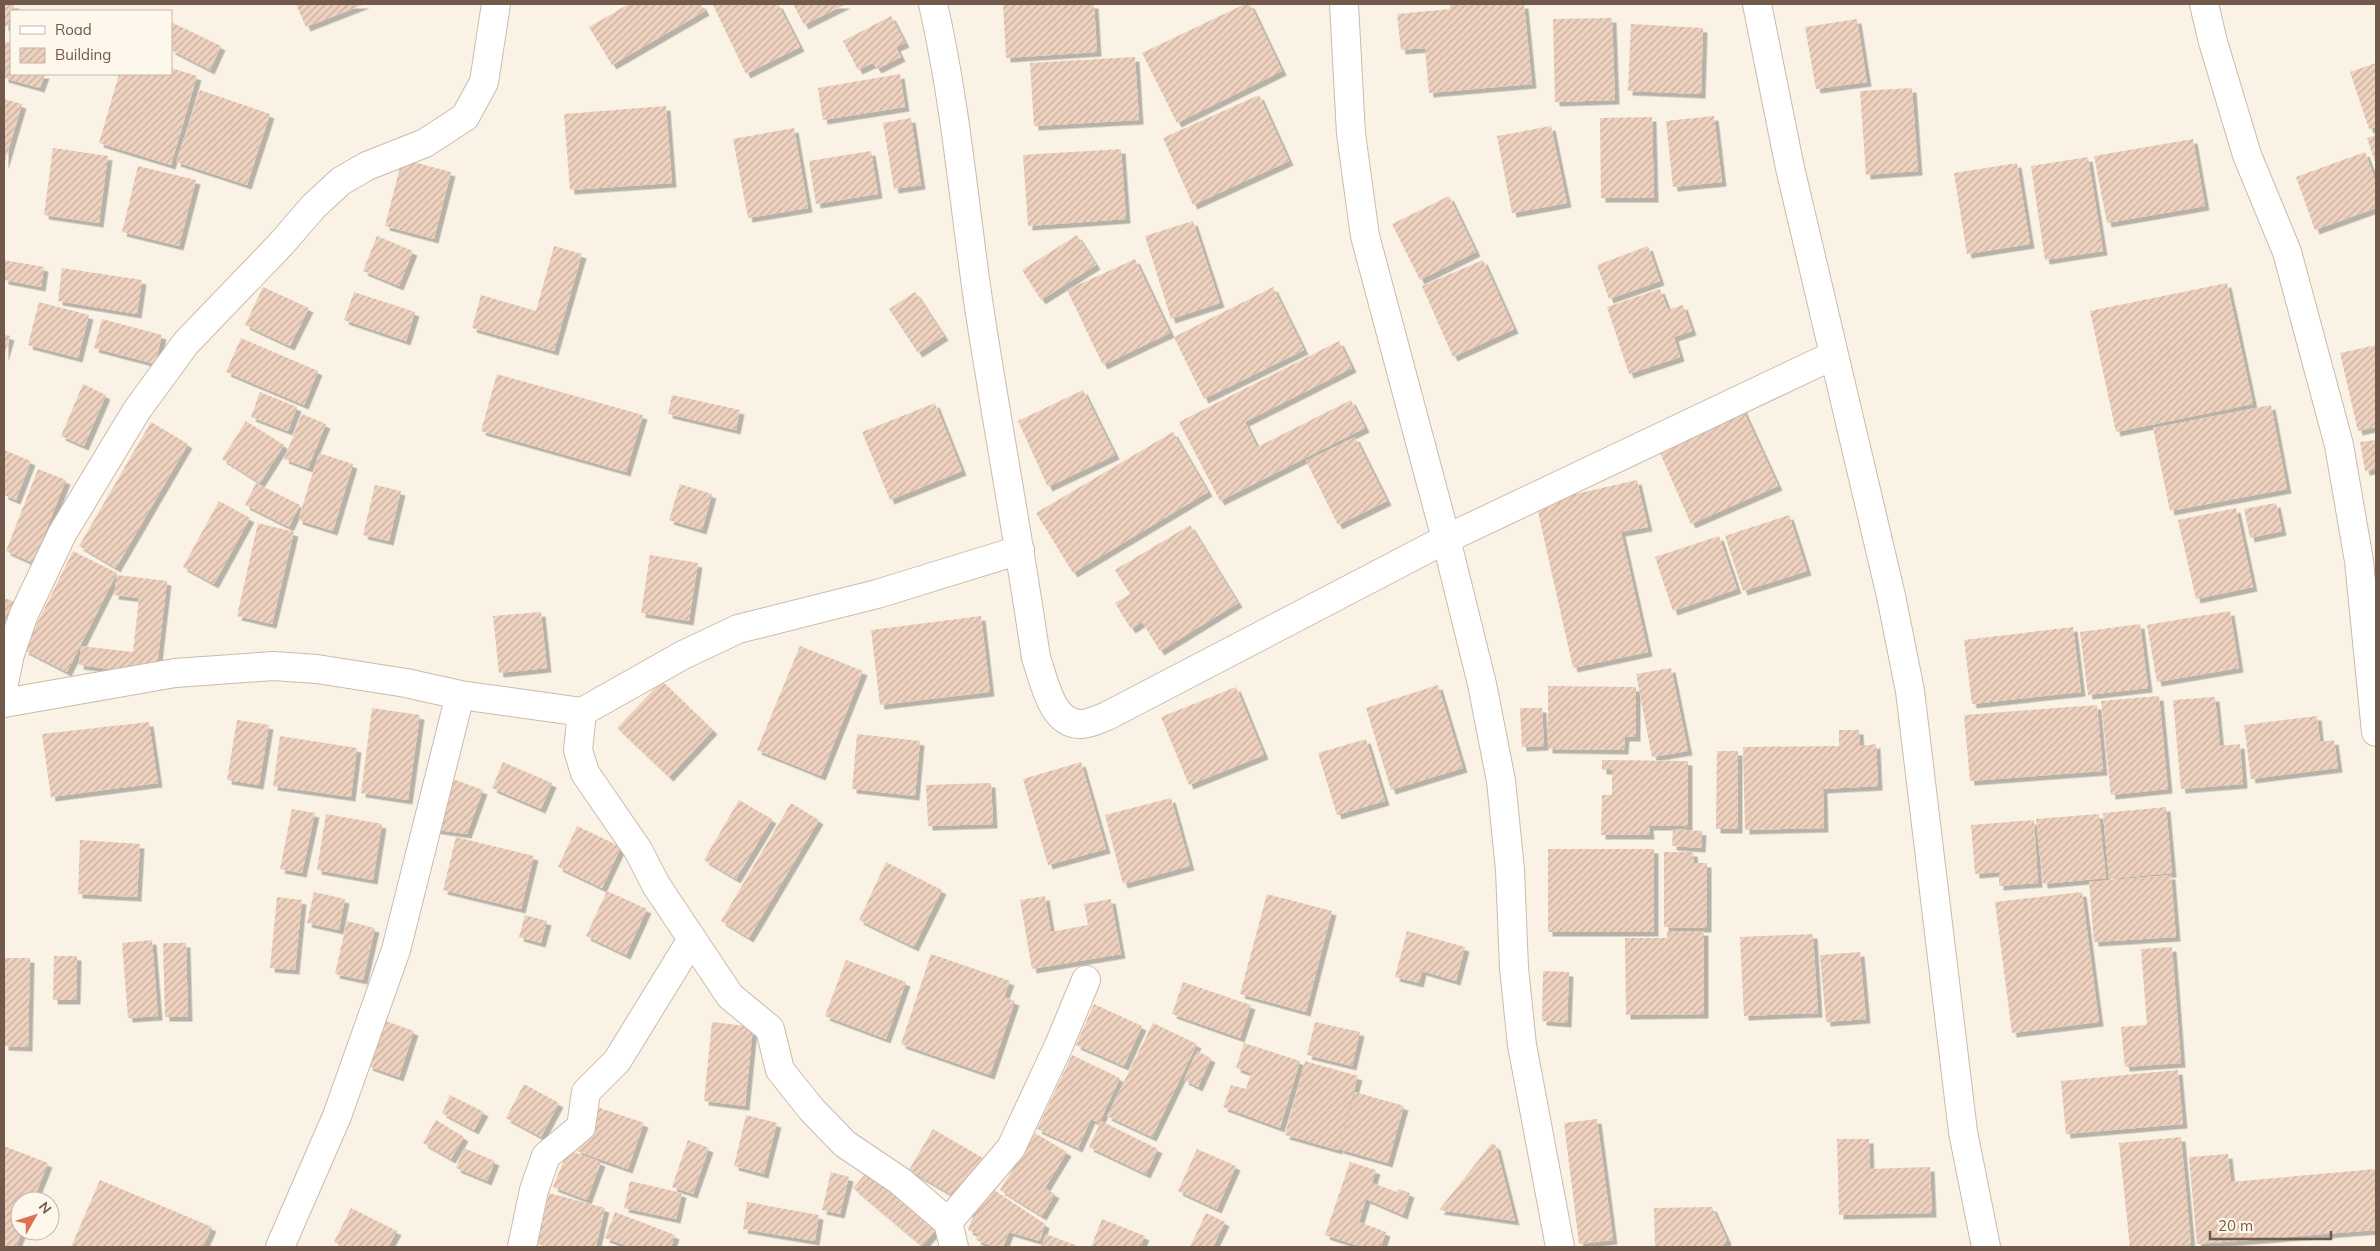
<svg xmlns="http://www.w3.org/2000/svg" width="2380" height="1251" font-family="Mulish,sans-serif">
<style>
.building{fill:url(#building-hatch);filter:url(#shadow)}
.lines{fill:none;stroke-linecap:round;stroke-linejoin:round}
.street-casing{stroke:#cbbaac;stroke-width:30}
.street{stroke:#fff;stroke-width:28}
</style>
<defs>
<pattern id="building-hatch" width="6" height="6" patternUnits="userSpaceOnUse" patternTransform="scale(1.25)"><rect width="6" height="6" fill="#eed2bf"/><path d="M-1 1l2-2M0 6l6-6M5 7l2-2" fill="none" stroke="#c5ad9d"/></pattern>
<filter id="shadow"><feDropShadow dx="4.5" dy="4.5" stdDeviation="0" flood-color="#0004"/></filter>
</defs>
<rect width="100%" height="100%" fill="#faf2e5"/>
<path class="building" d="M 4,4 L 15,4 L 7,27 L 4,26 Z
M 296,4 L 365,4 L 306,27 Z
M 629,4 L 701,4 L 705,11 L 612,65 L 589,27 Z
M 715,4 L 778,4 L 800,47 L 746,74 L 713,5 Z
M 793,4 L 846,4 L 804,25 Z
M 1003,4 L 1094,4 L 1097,52 L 1006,58 Z
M 1245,4 L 1250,4 L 1282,71 L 1177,123 L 1142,53 Z
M 1450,4 L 1524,4 L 1532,84 L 1429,93 L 1425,48 L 1401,50 L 1397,14 L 1450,9 Z
M 891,16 L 905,43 L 896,47 L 901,57 L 877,69 L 873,63 L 858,70 L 843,41 Z
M 1612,18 L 1615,100 L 1555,102 L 1553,19 Z
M 1857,19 L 1867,82 L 1816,89 L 1805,27 Z
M 171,22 L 221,46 L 210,70 L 171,50 Z
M 1631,24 L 1703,28 L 1701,94 L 1628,91 Z
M 4,41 L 11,43 L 11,74 L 45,74 L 40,88 L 4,78 Z
M 1135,57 L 1139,120 L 1034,126 L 1030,63 Z
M 2376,63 L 2376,127 L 2369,129 L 2350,72 Z
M 171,68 L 197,76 L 171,165 L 99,143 L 119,74 L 171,74 Z
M 900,74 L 905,107 L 823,120 L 818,88 Z
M 1912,88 L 1918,171 L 1866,175 L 1860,91 Z
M 200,90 L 270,114 L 247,185 L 176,162 Z
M 1259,95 L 1289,161 L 1193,205 L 1163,138 Z
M 4,99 L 22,104 L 4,165 Z
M 666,106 L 672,183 L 570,190 L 564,114 Z
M 1714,116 L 1722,182 L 1673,187 L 1666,121 Z
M 1652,117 L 1654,198 L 1601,198 L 1600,118 Z
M 911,118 L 921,185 L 894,189 L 883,123 Z
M 1551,126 L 1567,203 L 1512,213 L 1497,136 Z
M 794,128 L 808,208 L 748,218 L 733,139 Z
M 2376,135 L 2376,165 L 2367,138 Z
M 2193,139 L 2205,206 L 2107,223 L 2094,156 Z
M 53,148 L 108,156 L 99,223 L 44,215 Z
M 1121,149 L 1126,219 L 1028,226 L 1023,155 Z
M 871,151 L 878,194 L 816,204 L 809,161 Z
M 2365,152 L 2376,182 L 2376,208 L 2315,230 L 2296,177 Z
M 2088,157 L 2103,251 L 2045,260 L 2031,166 Z
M 402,159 L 451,172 L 434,239 L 385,226 Z
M 2017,163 L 2030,244 L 1967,254 L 1954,173 Z
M 138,166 L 196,180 L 179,246 L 122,232 Z
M 1449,196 L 1476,252 L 1420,280 L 1392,224 Z
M 1193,221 L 1220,303 L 1171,319 L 1145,236 Z
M 1077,235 L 1096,265 L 1041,300 L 1022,270 Z
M 377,236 L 413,251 L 399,286 L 363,271 Z
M 554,246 L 582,254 L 554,351 L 472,328 L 481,295 L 536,311 Z
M 1648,246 L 1660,281 L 1609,299 L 1597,265 Z
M 1135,259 L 1170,333 L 1103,365 L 1067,290 Z
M 4,260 L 44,267 L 41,287 L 4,280 Z
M 1483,260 L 1514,329 L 1453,357 L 1422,286 Z
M 62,268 L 142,280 L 137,314 L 58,301 Z
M 2227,283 L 2253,404 L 2116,432 L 2090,311 Z
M 263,287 L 309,308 L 290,346 L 245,325 Z
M 1273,287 L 1304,350 L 1204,399 L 1174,337 Z
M 1660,289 L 1668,310 L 1683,305 L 1692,331 L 1674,337 L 1680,357 L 1629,374 L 1607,307 Z
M 354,292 L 415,312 L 406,341 L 344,320 Z
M 915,292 L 944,336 L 918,353 L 889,309 Z
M 39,302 L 89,315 L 78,358 L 28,345 Z
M 102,319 L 162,335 L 155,364 L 94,348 Z
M 4,334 L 10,336 L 4,357 Z
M 241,338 L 318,371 L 304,405 L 226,372 Z
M 1339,341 L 1352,368 L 1245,422 L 1257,447 L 1351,400 L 1365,428 L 1220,501 L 1179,422 Z
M 2376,345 L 2376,427 L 2358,431 L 2340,353 Z
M 497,374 L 643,415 L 626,472 L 481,431 Z
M 83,384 L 106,395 L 84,446 L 61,436 Z
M 1083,390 L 1115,455 L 1048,487 L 1018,421 Z
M 260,392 L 297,407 L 288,431 L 251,417 Z
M 672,395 L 740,410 L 736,430 L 668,414 Z
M 935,403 L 962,471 L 890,500 L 862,432 Z
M 2271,405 L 2287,489 L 2170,511 L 2153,428 Z
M 1742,408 L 1778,486 L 1691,524 L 1657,446 Z
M 302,414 L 326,424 L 308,468 L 284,459 Z
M 246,421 L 284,445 L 260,483 L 222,459 Z
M 151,422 L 188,444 L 116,568 L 79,546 Z
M 1173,432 L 1208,492 L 1073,573 L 1036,513 Z
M 1355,437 L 1387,501 L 1338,525 L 1306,461 Z
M 2376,440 L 2376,469 L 2365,471 L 2360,442 Z
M 4,450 L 31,461 L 16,500 L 4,495 Z
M 319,453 L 353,464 L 333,531 L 298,520 Z
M 38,469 L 66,480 L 33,563 L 6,551 Z
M 1637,480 L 1648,527 L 1621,532 L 1648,652 L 1573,668 L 1536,503 Z
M 256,483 L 300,505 L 289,527 L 245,505 Z
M 680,484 L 712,494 L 702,530 L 669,520 Z
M 375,485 L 401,491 L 389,541 L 363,535 Z
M 219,501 L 250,518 L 214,584 L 183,567 Z
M 2276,503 L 2282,531 L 2250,538 L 2244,509 Z
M 2236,508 L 2253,587 L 2196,599 L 2178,520 Z
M 1789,515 L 1807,571 L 1743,591 L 1725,536 Z
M 258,523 L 294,532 L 272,624 L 237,616 Z
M 1190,525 L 1238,603 L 1160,651 L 1142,622 L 1131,629 L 1115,603 L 1130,594 L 1115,570 Z
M 1719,536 L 1737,589 L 1673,611 L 1655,557 Z
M 73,551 L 117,573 L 67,672 L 24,650 Z
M 650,555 L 698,563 L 689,621 L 641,613 Z
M 117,575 L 167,581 L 156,675 L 79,665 L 81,646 L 133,652 L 139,598 L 114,595 Z
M 4,598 L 15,602 L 4,631 Z
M 2230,611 L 2239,668 L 2157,682 L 2147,625 Z
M 541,612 L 547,668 L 499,673 L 493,616 Z
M 981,616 L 990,692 L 880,705 L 871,630 Z
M 2140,624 L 2148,688 L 2088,695 L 2080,632 Z
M 2073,627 L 2081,692 L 1972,704 L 1964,640 Z
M 800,646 L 863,671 L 821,776 L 757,750 Z
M 1671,668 L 1688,751 L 1652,757 L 1636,674 Z
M 662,681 L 713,730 L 669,777 L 617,728 Z
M 1438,685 L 1463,768 L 1391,790 L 1366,708 Z
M 1548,686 L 1636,687 L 1636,737 L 1625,737 L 1624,750 L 1548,749 Z
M 1236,687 L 1264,755 L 1189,785 L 1161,717 Z
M 2159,696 L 2168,789 L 2111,795 L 2101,701 Z
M 2215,697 L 2220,746 L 2240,744 L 2243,784 L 2181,789 L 2173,700 Z
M 2097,705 L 2103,771 L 1970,781 L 1964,715 Z
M 372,708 L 420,715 L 408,800 L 361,793 Z
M 1520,708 L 1542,708 L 1544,746 L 1522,747 Z
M 2317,716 L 2320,742 L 2334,740 L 2338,768 L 2251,779 L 2244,725 Z
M 237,720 L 269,725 L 259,785 L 227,780 Z
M 149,722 L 158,783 L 51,797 L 42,734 Z
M 1839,730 L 1859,730 L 1860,746 L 1876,744 L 1878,786 L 1823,789 L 1824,828 L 1745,830 L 1743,747 L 1839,746 Z
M 857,734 L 920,741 L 915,796 L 852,789 Z
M 280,736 L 357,748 L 351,797 L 273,786 Z
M 1366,739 L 1385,801 L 1337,815 L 1318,753 Z
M 1717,751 L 1738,751 L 1738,829 L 1716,829 Z
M 1602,760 L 1688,761 L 1688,826 L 1649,826 L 1650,835 L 1601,835 L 1602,795 L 1612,795 L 1612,770 L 1602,770 Z
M 503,762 L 552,783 L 541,809 L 492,788 Z
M 1081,762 L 1106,849 L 1048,865 L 1023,779 Z
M 450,778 L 483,790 L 467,834 L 431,829 Z
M 991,783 L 993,824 L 928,826 L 926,785 Z
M 1171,798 L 1190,866 L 1123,884 L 1105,815 Z
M 739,800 L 772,819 L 736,879 L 704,860 Z
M 791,803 L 819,820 L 749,938 L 721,921 Z
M 2166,807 L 2172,873 L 2109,879 L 2103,813 Z
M 292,809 L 315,813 L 302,873 L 280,869 Z
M 326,814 L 382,824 L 373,880 L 317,870 Z
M 2099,814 L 2106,878 L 2043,884 L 2036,819 Z
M 2034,820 L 2038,883 L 1999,886 L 1999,872 L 1975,874 L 1971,825 Z
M 577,826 L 621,847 L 602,888 L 558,867 Z
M 1673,829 L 1702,831 L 1701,848 L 1672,846 Z
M 456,837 L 534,856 L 521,909 L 443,890 Z
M 80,840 L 140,844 L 137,897 L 78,894 Z
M 1548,849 L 1654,849 L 1654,932 L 1548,932 Z
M 1664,852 L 1693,852 L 1694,863 L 1707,863 L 1707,928 L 1664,927 Z
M 886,862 L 942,890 L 914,947 L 859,920 Z
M 2171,875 L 2176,937 L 2094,942 L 2089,882 Z
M 607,891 L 647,909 L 626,955 L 586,936 Z
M 314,892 L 345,899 L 339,930 L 307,923 Z
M 2082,892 L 2099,1022 L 2012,1033 L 1995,902 Z
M 1267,894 L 1332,911 L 1306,1012 L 1240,994 Z
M 1045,896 L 1051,932 L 1088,925 L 1084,904 L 1111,899 L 1121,954 L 1032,969 L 1020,900 Z
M 277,897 L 302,900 L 295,970 L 270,968 Z
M 525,915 L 547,921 L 541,943 L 519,937 Z
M 347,921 L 375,928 L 363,980 L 335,974 Z
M 1407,931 L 1465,947 L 1456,981 L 1422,971 L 1419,983 L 1395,977 Z
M 1667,931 L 1704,931 L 1704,1014 L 1626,1015 L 1625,938 L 1667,938 Z
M 1813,934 L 1818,1013 L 1744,1016 L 1740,937 Z
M 152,940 L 158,1016 L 128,1018 L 122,943 Z
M 163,943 L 186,943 L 188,1017 L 165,1017 Z
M 2172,947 L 2181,1063 L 2125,1067 L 2121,1027 L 2147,1025 L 2141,949 Z
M 1860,952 L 1866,1019 L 1826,1022 L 1820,955 Z
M 931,954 L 1010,981 L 1004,997 L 1015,1001 L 990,1075 L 901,1044 Z
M 54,956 L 77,956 L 76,1000 L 53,1000 Z
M 5,958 L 30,958 L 28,1047 L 4,1046 Z
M 846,960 L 906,982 L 886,1039 L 825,1016 Z
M 1543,971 L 1569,972 L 1567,1023 L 1542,1021 Z
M 1183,982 L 1251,1005 L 1240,1038 L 1172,1014 Z
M 1094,1004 L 1142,1026 L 1124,1066 L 1076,1045 Z
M 383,1020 L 414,1031 L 399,1077 L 368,1066 Z
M 712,1022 L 753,1027 L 745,1106 L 704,1101 Z
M 1315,1022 L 1360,1032 L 1352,1066 L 1307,1055 Z
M 1153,1023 L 1197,1044 L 1152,1137 L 1107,1116 Z
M 1244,1043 L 1300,1061 L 1280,1128 L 1223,1107 L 1231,1085 L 1246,1089 L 1251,1073 L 1236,1068 Z
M 1197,1051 L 1211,1058 L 1198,1087 L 1184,1080 Z
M 1072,1055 L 1120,1078 L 1099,1123 L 1091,1119 L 1078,1148 L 1037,1129 Z
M 1305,1061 L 1358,1076 L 1338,1150 L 1285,1135 Z
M 2178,1070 L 2183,1124 L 2066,1134 L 2061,1081 Z
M 524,1084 L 559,1103 L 541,1137 L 506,1118 Z
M 1355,1092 L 1404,1106 L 1388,1163 L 1339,1149 Z
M 450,1095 L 484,1112 L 474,1130 L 442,1113 Z
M 591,1105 L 644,1123 L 628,1169 L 576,1151 Z
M 746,1115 L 777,1123 L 764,1174 L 734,1166 Z
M 1597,1119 L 1613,1240 L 1579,1244 L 1564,1123 Z
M 436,1120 L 464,1137 L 451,1159 L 423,1143 Z
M 1101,1121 L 1158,1149 L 1146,1174 L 1089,1147 Z
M 933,1129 L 983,1158 L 959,1199 L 909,1170 Z
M 1035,1133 L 1067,1152 L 1045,1188 L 1055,1194 L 1042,1216 L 1000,1190 Z
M 2181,1137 L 2191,1245 L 2130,1247 L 2119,1143 Z
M 1837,1139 L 1869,1139 L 1870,1169 L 1930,1167 L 1932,1213 L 1839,1215 Z
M 688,1140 L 709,1148 L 693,1194 L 672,1187 Z
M 1492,1143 L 1496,1146 L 1515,1221 L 1439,1210 Z
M 4,1146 L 48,1163 L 33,1201 L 20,1201 L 22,1231 L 16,1247 L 4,1247 Z
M 464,1148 L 495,1161 L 487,1181 L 456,1168 Z
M 1197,1149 L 1236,1166 L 1217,1209 L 1178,1191 Z
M 568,1150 L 601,1162 L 587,1200 L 553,1187 Z
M 2228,1154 L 2231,1182 L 2376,1169 L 2376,1230 L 2197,1244 L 2189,1157 Z
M 1350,1162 L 1376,1170 L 1372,1183 L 1397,1192 L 1399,1189 L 1410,1193 L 1403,1215 L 1366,1199 L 1359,1222 L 1386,1232 L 1381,1247 L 1361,1247 L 1325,1235 Z
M 831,1172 L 849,1177 L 840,1214 L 822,1210 Z
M 867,1172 L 935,1231 L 922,1246 L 853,1188 Z
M 100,1180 L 212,1227 L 203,1247 L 71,1247 Z
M 630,1181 L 682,1193 L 676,1219 L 624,1208 Z
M 994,1190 L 1045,1224 L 1040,1241 L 1009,1232 L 1003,1247 L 995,1247 L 976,1240 L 978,1234 L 968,1230 L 976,1208 Z
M 549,1193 L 605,1208 L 596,1247 L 551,1247 L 537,1244 Z
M 747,1202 L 819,1215 L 815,1241 L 743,1229 Z
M 1712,1207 L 1727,1240 L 1721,1247 L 1655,1247 L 1654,1208 Z
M 351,1208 L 397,1231 L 388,1247 L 345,1247 L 334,1242 Z
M 615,1212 L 675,1235 L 671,1247 L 630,1247 L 605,1238 Z
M 1206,1213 L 1225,1222 L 1213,1247 L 1190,1247 Z
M 1102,1219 L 1145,1236 L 1140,1247 L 1091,1247 Z
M 1046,1234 L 1080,1247 L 1041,1247 Z"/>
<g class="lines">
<g class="street-casing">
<path id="street" d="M 933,4 C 956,104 964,205 979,307 C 997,424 1019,540 1036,658 C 1044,679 1051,725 1081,724 C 1090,724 1099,719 1107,716 L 1446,539 L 1834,355
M 1344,4 L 1351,134 L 1365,236 L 1446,539 L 1482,684 L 1501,781 L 1510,870 L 1514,968 L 1522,1045 L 1560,1247
M 1757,4 L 1790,168 L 1891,596 L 1910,691 L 1963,1132 L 1986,1247
M 2204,4 L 2213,42 L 2247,155 L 2287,252 L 2339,445 L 2359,561 L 2376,732
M 4,683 L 10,654 L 24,614 L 62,534 L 137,410 L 186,343 L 282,243 L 313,207 L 341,181 L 367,166 L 425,143 L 465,117 L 484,82 L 496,4
M 4,703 L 175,673 L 273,666 L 317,669 L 406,683 L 460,695 L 582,712 L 683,655 L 738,629 L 877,594 L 1020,550
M 582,712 L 578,750 L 585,773 L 638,850 L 656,885 L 730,996 L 770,1029 L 780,1070 L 812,1110 L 845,1144 L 900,1181 L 948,1222 L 954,1247
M 948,1222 L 1011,1148 L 1059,1045 L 1086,980
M 280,1247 L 337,1116 L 396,950 L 460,695
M 522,1247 L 534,1190 L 546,1156 L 581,1127 L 586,1092 L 617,1061 L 692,939"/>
</g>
<use href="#street" class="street"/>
</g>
<rect width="2380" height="1251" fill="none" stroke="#715a4c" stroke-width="10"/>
<rect x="10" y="10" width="162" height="65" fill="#fef7eb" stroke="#c6b8ab"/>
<rect x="20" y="26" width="25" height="8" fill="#ffffff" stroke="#c6b8ab"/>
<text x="55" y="35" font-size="15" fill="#715a4c">Road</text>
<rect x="20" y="48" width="25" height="15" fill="url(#building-hatch)" stroke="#c6b8ab"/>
<text x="55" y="60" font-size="15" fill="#715a4c">Building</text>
<g transform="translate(35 1216) rotate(51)"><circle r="24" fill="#fef7eb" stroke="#c6b8ab"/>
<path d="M0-4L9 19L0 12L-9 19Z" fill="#db7353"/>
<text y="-8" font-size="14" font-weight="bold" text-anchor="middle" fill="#715a4c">N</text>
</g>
<path d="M2210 1231v8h121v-8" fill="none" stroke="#715a4c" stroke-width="2.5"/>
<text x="2218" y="1231" font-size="15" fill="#715a4c" stroke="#fef7eb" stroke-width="4" paint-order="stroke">20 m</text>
</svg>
